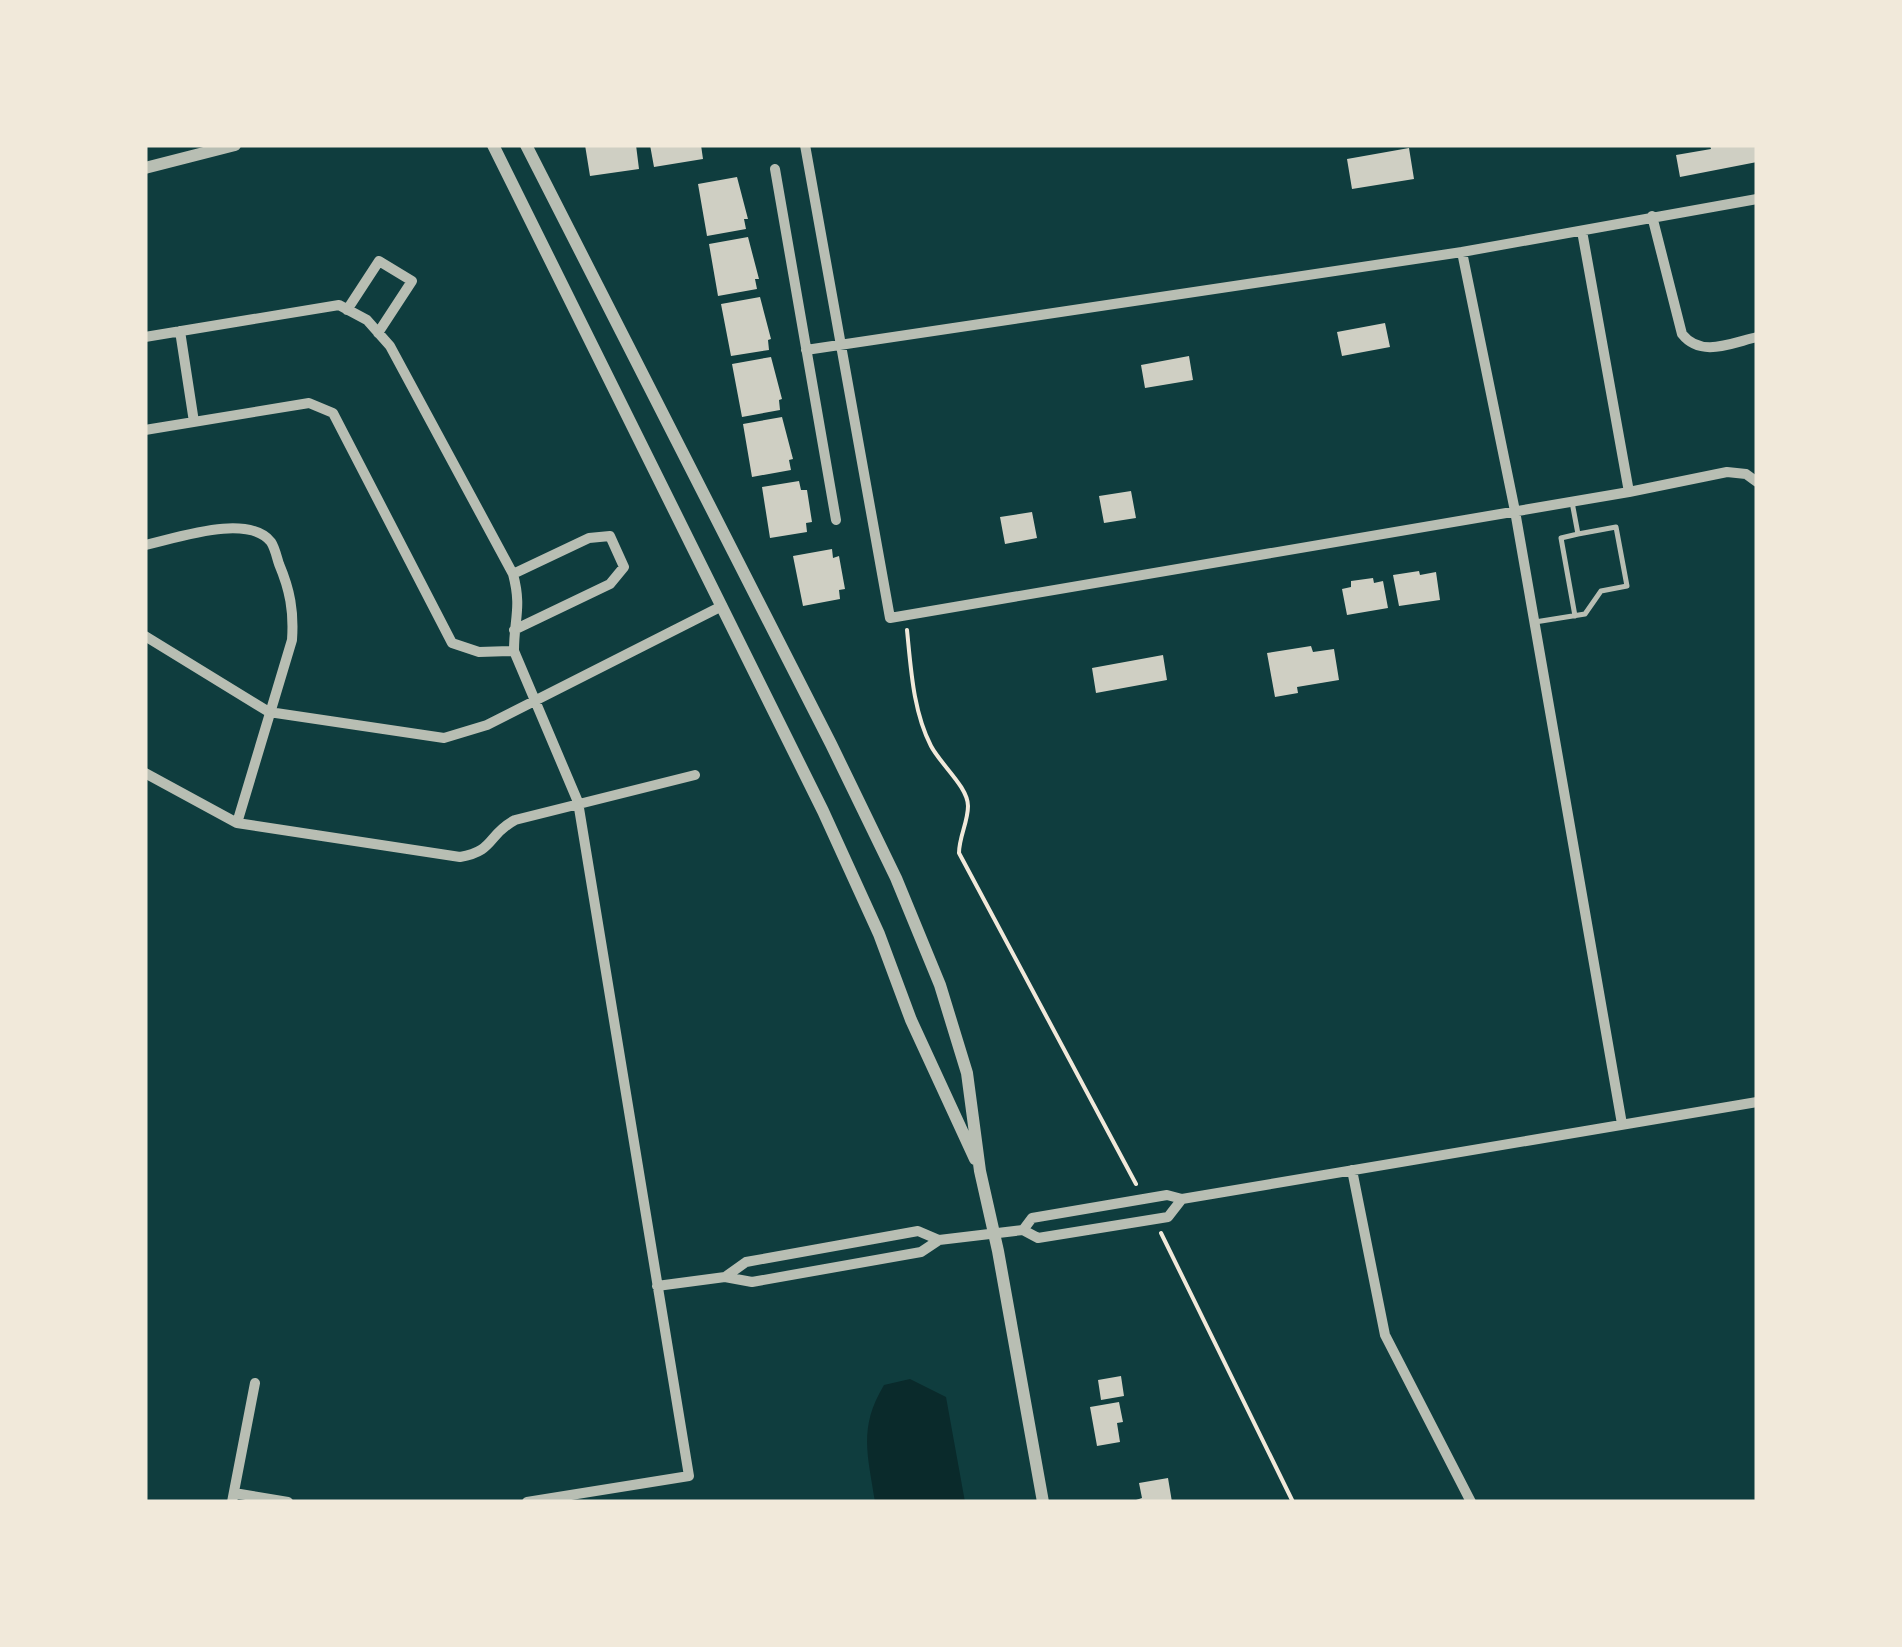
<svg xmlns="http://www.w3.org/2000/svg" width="1902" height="1647" font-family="Karla,sans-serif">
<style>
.water{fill:#0a2a2b}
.building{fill:#cfcfc3}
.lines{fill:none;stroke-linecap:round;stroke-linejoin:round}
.path{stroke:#f1e9da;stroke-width:4}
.service{stroke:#b8beb3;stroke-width:5}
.minor{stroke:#b8beb3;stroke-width:10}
.tertiary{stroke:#b8beb3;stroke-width:12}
</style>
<rect width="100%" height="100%" fill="#0f3d3e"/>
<path class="water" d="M 910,1379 L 946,1397 L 965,1502 L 875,1502 C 868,1455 858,1428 884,1385 Z"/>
<path class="building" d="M 585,145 L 636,145 L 639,169 L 590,176 Z
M 650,145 L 701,145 L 703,159 L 654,167 Z
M 1710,145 L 1757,145 L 1757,162 L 1680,177 L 1676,155 L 1711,149 Z
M 1409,148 L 1414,179 L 1352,189 L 1347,159 Z
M 737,177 L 748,219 L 744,219 L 746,229 L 707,236 L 698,184 Z
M 748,237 L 759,279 L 755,279 L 757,289 L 718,296 L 709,244 Z
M 760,297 L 771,339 L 768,340 L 769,350 L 731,356 L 721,304 Z
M 1385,323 L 1390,347 L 1342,356 L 1337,332 Z
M 1189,356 L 1193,380 L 1145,388 L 1141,365 Z
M 771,357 L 782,399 L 779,400 L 780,410 L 742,417 L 732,364 Z
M 782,417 L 793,459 L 789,460 L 791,470 L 752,477 L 743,424 Z
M 799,481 L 801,490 L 807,490 L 812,522 L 806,523 L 807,532 L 770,538 L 762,487 Z
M 1131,491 L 1136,518 L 1104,523 L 1099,496 Z
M 1032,512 L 1037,538 L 1005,544 L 1000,517 Z
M 832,549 L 833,558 L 839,556 L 845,589 L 839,590 L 840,599 L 803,606 L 793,556 Z
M 1419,571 L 1420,575 L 1436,572 L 1440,600 L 1399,606 L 1393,575 Z
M 1373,578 L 1374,583 L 1383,581 L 1388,608 L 1347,615 L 1342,589 L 1351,587 L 1351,581 Z
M 1311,646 L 1313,652 L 1334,649 L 1339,680 L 1297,687 L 1298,693 L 1275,697 L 1267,653 Z
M 1163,655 L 1167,680 L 1096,693 L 1092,668 Z
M 1121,1376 L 1124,1396 L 1101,1400 L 1098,1380 Z
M 1119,1402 L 1123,1422 L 1117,1423 L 1120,1442 L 1097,1446 L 1090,1407 Z
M 1168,1478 L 1172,1502 L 1130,1502 L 1142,1498 L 1139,1483 Z"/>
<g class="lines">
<path class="path" d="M 907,630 C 911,669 913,711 931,746 C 941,765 968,787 968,806 C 968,822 959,837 959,853 L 1136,1184
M 1161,1233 L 1293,1502"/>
<path class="service" d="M 1575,616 L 1561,538 L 1578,534
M 1535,622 L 1585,614 L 1601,591 L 1627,586 L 1616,527 L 1578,534 L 1572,502"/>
<path class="minor" d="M 805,145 L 890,618 L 1629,492 L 1727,472 L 1746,474 L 1757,482
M 775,169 L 836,520
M 1652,216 L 1682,334 C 1701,358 1731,343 1757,337
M 1582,231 L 1629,492
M 1462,252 L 1515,511 L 1622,1124
M 347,310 L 379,261 L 412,281 L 378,333
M 180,331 L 194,422
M 145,337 L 339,305 L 367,320 L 390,346 L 513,574 C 522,608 514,618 514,651 L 578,802 L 689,1476 L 527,1502
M 806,350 L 1462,252 L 1757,199
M 145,430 L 309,403 L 333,413 L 452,643 L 479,652 L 514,651
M 145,545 C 177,538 248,513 271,542 C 275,548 277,558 279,564 C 290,590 294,611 292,640 L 237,823
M 513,574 L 589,538 L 610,536 L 624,567 L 610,584 L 514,630
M 145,636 L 269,712 L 444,738 L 487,725 L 722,606
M 145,773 L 237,823 L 460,857 C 495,851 487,835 515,820 L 695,775
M 1352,1170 L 1385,1335 L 1471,1502
M 1023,1230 L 1032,1218 L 1167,1195 L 1182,1199 L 1757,1102
M 939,1240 L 1023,1230 L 1038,1238 L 1168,1217 L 1182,1199
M 657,1286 L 725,1277 L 752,1282 L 921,1252 L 939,1240 L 918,1231 L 746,1262 L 725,1277
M 234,1493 L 288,1502
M 232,1502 L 255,1383"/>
<path class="tertiary" d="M 493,145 L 823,811 L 879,934 L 911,1020 L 975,1159
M 526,145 L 831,744 L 896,878 L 940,985 L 967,1073 L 980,1171 L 998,1251 L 1043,1502
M 145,168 L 235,145"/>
</g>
<rect width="1902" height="1647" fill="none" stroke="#f1e9da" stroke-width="295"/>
</svg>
